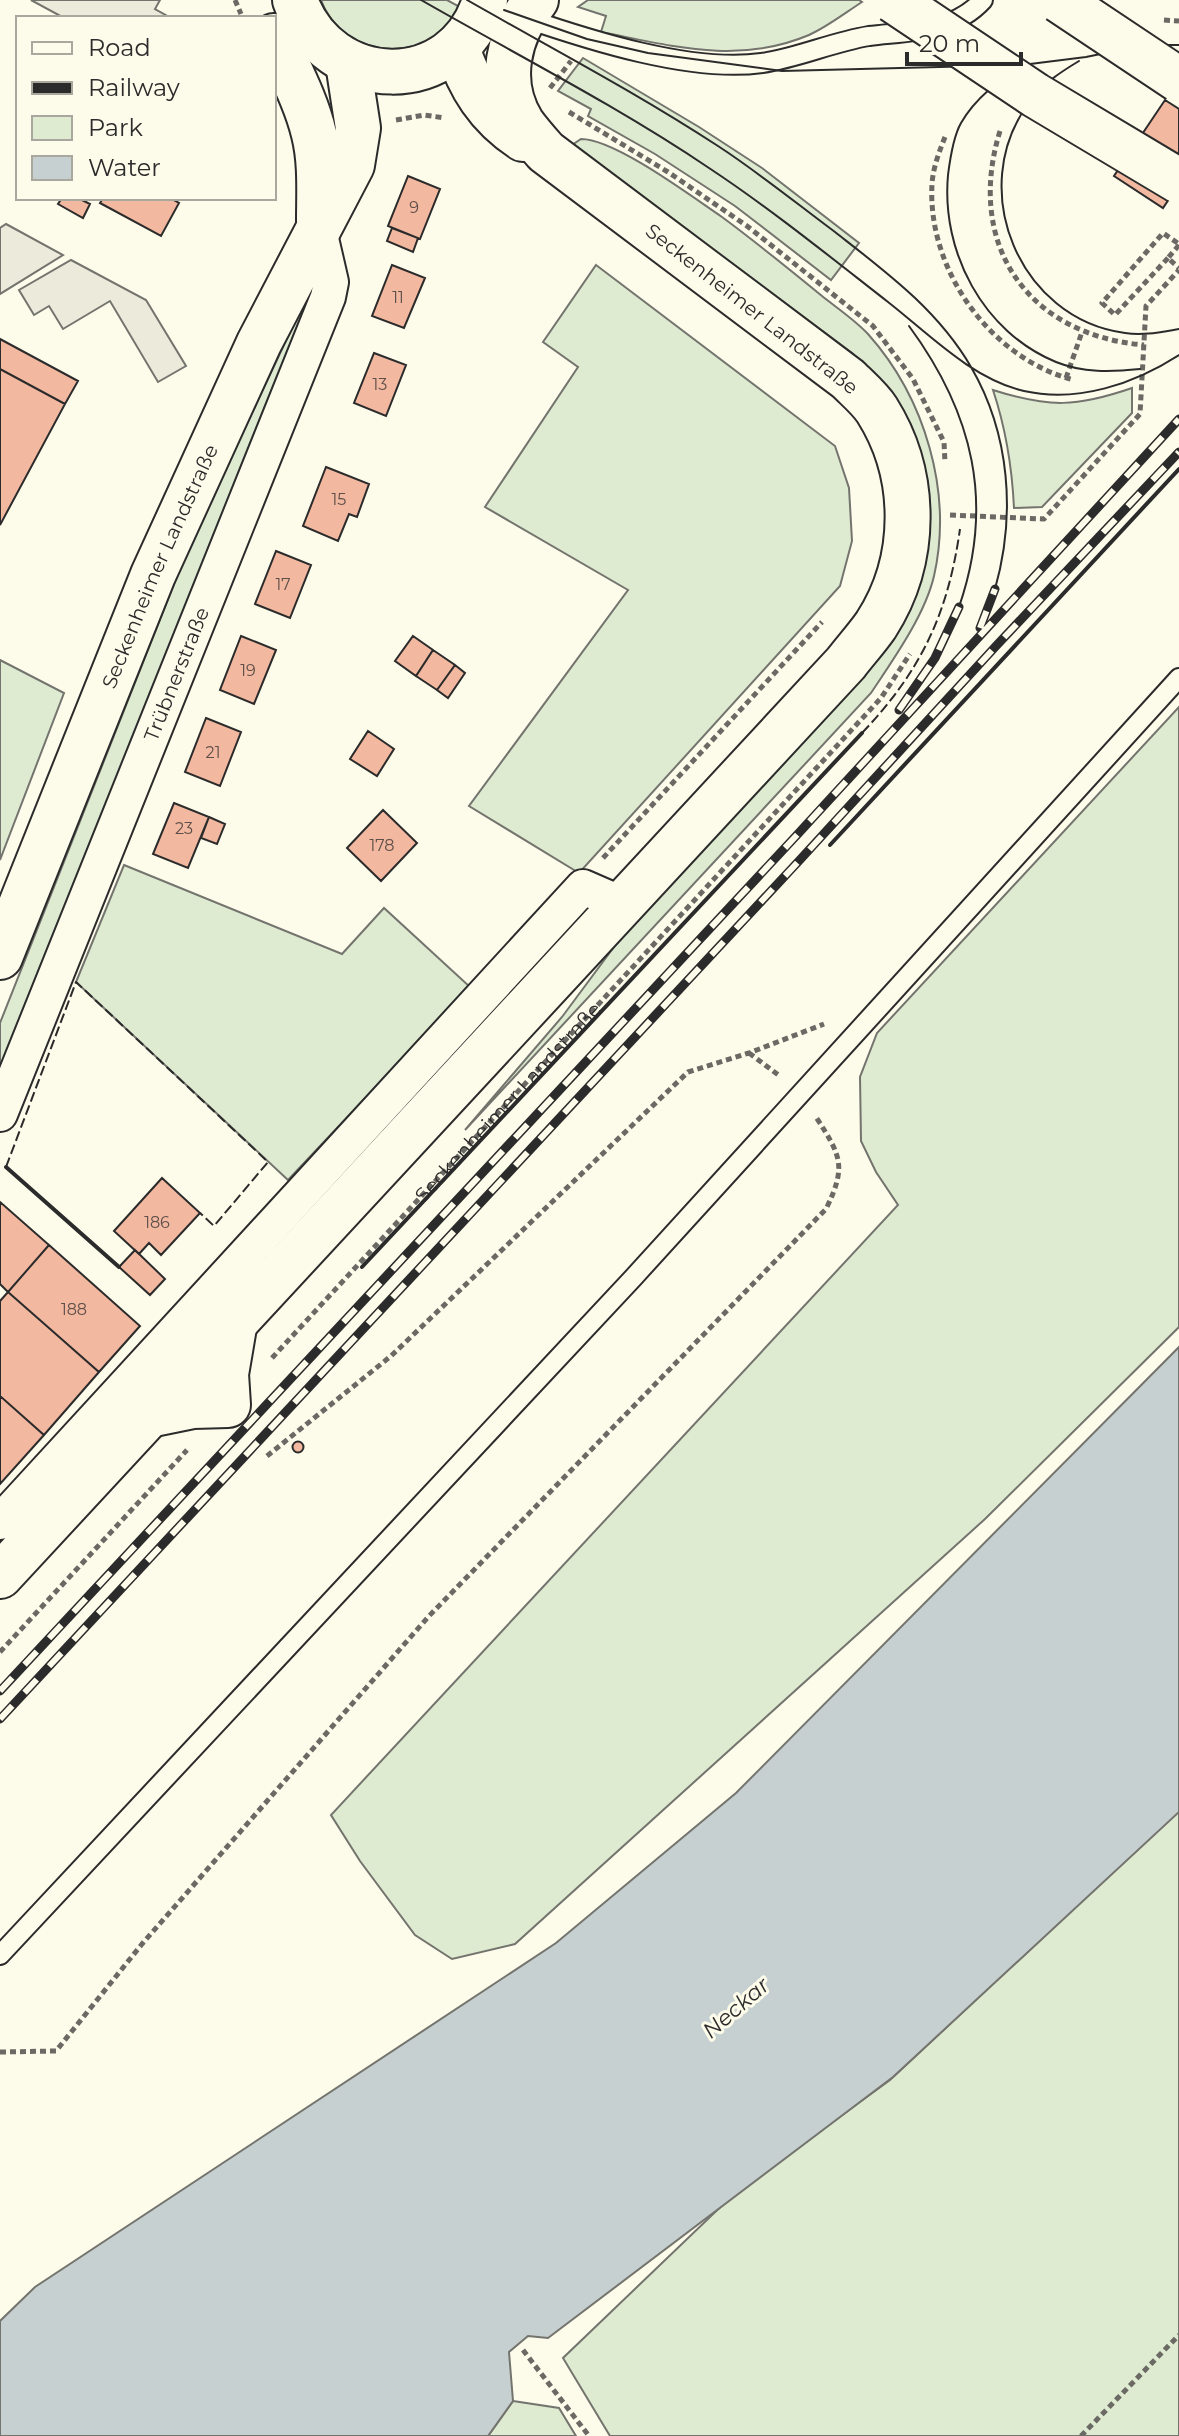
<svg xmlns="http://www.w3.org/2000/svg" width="1179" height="2436" font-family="Montserrat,sans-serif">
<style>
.green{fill:#deebd1;stroke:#74746e;stroke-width:2}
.parking{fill:#eceadb;stroke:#74746e;stroke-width:2}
.water{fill:#c7d0d0;stroke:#74746e;stroke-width:2}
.building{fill:#f2b8a0;stroke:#2b2b2b;stroke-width:2}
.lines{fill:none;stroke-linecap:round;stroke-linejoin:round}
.service-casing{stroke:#2b2b2b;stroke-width:22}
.minor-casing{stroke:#2b2b2b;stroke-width:38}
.secondary-casing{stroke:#2b2b2b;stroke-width:48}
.path{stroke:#6a6964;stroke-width:5;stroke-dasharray:6 4;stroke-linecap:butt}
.service{stroke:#fdfbea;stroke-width:18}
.minor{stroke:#fdfbea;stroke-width:34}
.secondary{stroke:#fdfbea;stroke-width:44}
.tram{stroke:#2b2b2b;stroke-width:2}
.rail-casing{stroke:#2b2b2b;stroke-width:9}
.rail{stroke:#fdfbea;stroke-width:6;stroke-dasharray:18;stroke-linecap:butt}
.trunk-bridge-casing{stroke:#2b2b2b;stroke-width:48;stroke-linecap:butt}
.trunk-bridge{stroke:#fdfbea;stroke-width:44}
.fence{stroke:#2b2b2b;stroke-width:2;stroke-dasharray:10 4;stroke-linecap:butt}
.wall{stroke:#2b2b2b;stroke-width:4}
.labels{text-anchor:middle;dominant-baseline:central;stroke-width:6;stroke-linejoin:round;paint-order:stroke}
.number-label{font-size:16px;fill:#5d4e48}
.street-label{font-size:20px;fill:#2b2b2b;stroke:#fdfbea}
.water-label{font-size:22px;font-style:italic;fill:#2b2b2b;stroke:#fdfbea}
</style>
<rect width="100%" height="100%" fill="#fdfbea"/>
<path class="green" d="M 321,0 L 447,0 L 460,7 C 454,16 449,25 441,32 C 401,64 339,49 321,0 Z
M 588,0 L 859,0 L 862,2 C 845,13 827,27 809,35 C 738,65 673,46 601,32 L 606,16 L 578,7 Z
M 583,58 L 699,127 L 762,168 L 859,243 L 831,280 L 735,206 L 655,154 L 588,116 L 591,109 L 558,91 Z
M 581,139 C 615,139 691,196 722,217 C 756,242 789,269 822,296 C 837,308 855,320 868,334 C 925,398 953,492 934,576 C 925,615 893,660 871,693 L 465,1130 L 562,1017 L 637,916 L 897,632 L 922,575 L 928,516 L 890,394 L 852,353 L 572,145 Z
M 596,265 L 835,446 L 849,488 L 852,541 L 840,586 L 579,873 L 469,806 L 628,590 L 485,507 L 578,367 L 543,342 Z
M 314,281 L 318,283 L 0,1067 L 0,1023 L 188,549 Z
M 1132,388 L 1132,413 L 1042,507 L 1014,508 C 1012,466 1006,429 993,390 C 1049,408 1077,407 1132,388 Z
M 0,660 L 64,693 L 0,860 Z
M 1179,707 L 1179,1327 L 985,1519 L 515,1944 L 452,1959 L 415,1935 L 360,1861 L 331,1815 L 898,1205 L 876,1172 L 861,1141 L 860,1077 L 877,1033 Z
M 124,865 L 342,954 L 384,908 L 470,987 L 288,1180 L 76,982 Z
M 1179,1810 L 1179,2436 L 610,2436 L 563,2358 L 735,2193 L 890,2080 Z
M 513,2401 L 559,2408 L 576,2436 L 488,2436 Z"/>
<path class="parking" d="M 31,0 L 160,0 L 155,9 L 171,18 L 64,18 Z
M 6,224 L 63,255 L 0,294 L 0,228 Z
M 71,260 L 146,300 L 186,366 L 158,382 L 110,301 L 63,329 L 49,306 L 34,315 L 19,290 Z"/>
<path class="water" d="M 1179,1347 L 1179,1812 L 893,2077 L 548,2338 L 528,2336 L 509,2352 L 513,2401 L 488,2436 L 0,2436 L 0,2321 L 35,2287 L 556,1943 L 736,1793 Z"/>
<path class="building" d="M 1165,100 L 1179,109 L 1179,184 L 1163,208 L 1114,176 Z
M 408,176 L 440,189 L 420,239 L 388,226 Z
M 62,198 L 78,198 L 90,204 L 83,218 L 58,204 Z
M 103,198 L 170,198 L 179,203 L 161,236 L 100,203 Z
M 392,228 L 418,238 L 413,252 L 387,241 Z
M 392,265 L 425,278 L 404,328 L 372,316 Z
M 0,339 L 78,381 L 65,404 L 0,369 Z
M 374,353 L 406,365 L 386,416 L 354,403 Z
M 0,369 L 65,404 L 0,525 Z
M 326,467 L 369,484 L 357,517 L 349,514 L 338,541 L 303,526 Z
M 276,551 L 311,565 L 290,618 L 255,604 Z
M 241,636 L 276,650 L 254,704 L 220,690 Z
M 413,636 L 433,650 L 416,676 L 395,661 Z
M 433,650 L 455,665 L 437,690 L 416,676 Z
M 455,665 L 465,673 L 448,698 L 437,690 Z
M 206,718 L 241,732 L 220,786 L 185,772 Z
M 368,731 L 394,749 L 377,776 L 350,759 Z
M 174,803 L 209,817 L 188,868 L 153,854 Z
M 383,810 L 417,843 L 381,881 L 347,848 Z
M 209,817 L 225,824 L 217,844 L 201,838 Z
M 162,1178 L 200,1213 L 161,1255 L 149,1243 L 139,1254 L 114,1231 Z
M 0,1202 L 49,1245 L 8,1292 L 0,1284 Z
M 49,1245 L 140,1326 L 99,1372 L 8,1292 Z
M 135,1250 L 165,1279 L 150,1295 L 119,1267 Z
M 8,1292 L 99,1372 L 44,1435 L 0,1396 L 0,1301 Z
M 0,1396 L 44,1435 L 0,1484 Z
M292.5 1447a5.5 5.5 0 1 1 11 0a5.5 5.5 0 1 1-11 0Z"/>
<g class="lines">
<g class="service-casing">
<path id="service" d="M 522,17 C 589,40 691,73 762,63 C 798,58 832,42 869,36 C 909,31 953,33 983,0
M 0,1955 L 633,1278 L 1179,678"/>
</g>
<g class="minor-casing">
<g id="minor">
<path id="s2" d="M 0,1114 L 328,297 L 331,282 L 319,230"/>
<path d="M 0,1522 L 583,887 L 622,904"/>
</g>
</g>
<g class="secondary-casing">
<g id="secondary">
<path d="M 295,0 C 328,94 456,97 485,0"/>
<path d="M 274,36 C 288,68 306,100 314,134 C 321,162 319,192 319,221"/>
<path d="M 457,47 C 469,86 488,116 523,139"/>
<path id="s3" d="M 0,957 L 153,575 L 259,343 L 352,165 L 358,128 L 348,63"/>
<path d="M 149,1415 L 193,1406 L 228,1405 L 226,1374 L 235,1321"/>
<path d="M 0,1576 L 846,663 C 856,650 867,638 876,625 C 918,560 918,475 877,410 C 870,399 858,389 848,379 L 546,152 C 538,143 529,133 522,123 C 497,82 508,35 536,0"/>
</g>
</g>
<g class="path">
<path d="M 235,0 L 241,14"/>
<path d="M 1164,20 L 1179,21"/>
<path d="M 550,88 L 571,61"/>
<path d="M 569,112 L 668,172 L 747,226 L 873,326 L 913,379 L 944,442 L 945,463"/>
<path d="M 396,120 L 424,115 L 445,118"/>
<path d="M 1000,131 C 965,244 1027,335 1144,345"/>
<path d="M 945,137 C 939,152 933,168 932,184 C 927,270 991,359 1074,380"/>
<path d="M 1179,245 L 1168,258 L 1179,268"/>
<path d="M 1168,258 L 1115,315 L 1102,303 L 1163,233 L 1179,244"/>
<path d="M 1066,378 L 1082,332"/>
<path d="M 950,515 L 1044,519 L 1140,414 L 1146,306 L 1179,270"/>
<path d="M 603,858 L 822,622"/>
<path d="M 749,1053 L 781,1077"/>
<path id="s1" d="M 272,1358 L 881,698 L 910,654"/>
<path d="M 267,1456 L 391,1356 L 688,1072 L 749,1053 L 824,1024"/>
<path d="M 0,1652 L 187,1450"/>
<path d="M 0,2052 L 56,2051 L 142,1944 L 429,1616 L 826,1209 C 847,1166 841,1156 816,1117"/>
<path d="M 523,2350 L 589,2436"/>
<path d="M 1081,2436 L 1179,2335"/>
</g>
<use href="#service" class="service"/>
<use href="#minor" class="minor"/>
<use href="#secondary" class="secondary"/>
<path class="tram" d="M 421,0 C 517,55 617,106 709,168 C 771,209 829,256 888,302 C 929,334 972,379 1024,391 C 1078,403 1134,384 1179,355
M 467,0 C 551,48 637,93 718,146 C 758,172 796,203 835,232 C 886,272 938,310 971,367 C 1010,434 1016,515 995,589
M 504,10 L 587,39 L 648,53 L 782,71 L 1022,65 L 1086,57 L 1144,45 L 1179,45
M 1079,61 C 1059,73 1041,85 1028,104 C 966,189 1019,319 1125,333 C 1143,336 1161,332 1179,329
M 1022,65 C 999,81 976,97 961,123 C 953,137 950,159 948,175 C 941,252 983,332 1056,362 C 1083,373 1111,372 1140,369
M 909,326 C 973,413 995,503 959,607"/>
<g class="rail-casing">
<path id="rail" d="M 980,628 L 995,589
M 899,710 L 935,658 L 959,607
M 0,1691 L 796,836 L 1179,419
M 0,1719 L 797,863 L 996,646 L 1179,452"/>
</g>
<use href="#rail" class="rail"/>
<g class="trunk-bridge-casing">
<path id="trunk-bridge" d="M 893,0 L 1035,95 L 1179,181
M 1059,0 L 1179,80"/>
</g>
<use href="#trunk-bridge" class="trunk-bridge"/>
<path class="fence" d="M 862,733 C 921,671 948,614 960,529
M 6,1167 L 76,982 L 268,1162 L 214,1226 L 200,1213"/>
<path class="wall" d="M 830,845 L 1179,469
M 6,1167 L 119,1267
M 362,1267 L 862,733"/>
</g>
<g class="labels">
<g class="number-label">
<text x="414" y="207">9</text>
<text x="398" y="297">11</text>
<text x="380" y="384">13</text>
<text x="339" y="499">15</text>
<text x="283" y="584">17</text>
<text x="248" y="670">19</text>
<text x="213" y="752">21</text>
<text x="184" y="828">23</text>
<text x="382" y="845">178</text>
<text x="157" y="1222">186</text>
<text x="74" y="1309">188</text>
</g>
<g class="street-label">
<text transform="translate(752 309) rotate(38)">Seckenheimer Landstraße</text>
<text stroke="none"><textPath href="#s3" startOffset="422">Seckenheimer Landstraße</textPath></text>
<text stroke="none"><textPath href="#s2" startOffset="474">Trübnerstraße</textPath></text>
<text stroke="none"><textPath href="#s1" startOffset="348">Seckenheimer Landstraße</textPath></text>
</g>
<g class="water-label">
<text transform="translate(736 2008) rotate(-41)">Neckar</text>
</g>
</g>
<rect x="16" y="16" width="260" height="184" fill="#fdfbea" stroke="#a9a89e" stroke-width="2"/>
<rect x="32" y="42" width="40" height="12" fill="#fdfbea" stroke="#a9a89e" stroke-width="2"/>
<text x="88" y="56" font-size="24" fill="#2b2b2b">Road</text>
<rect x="32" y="82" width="40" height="12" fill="#2b2b2b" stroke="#a9a89e" stroke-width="2"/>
<text x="88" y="96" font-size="24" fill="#2b2b2b">Railway</text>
<rect x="32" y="116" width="40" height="24" fill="#deebd1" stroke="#a9a89e" stroke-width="2"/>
<text x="88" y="136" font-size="24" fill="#2b2b2b">Park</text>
<rect x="32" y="156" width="40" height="24" fill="#c7d0d0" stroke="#a9a89e" stroke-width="2"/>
<text x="88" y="176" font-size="24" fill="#2b2b2b">Water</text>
<path d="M907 52v12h114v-12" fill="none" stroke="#2b2b2b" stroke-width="4"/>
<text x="919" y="52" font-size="24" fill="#2b2b2b" stroke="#fdfbea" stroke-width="6" paint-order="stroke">20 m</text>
</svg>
